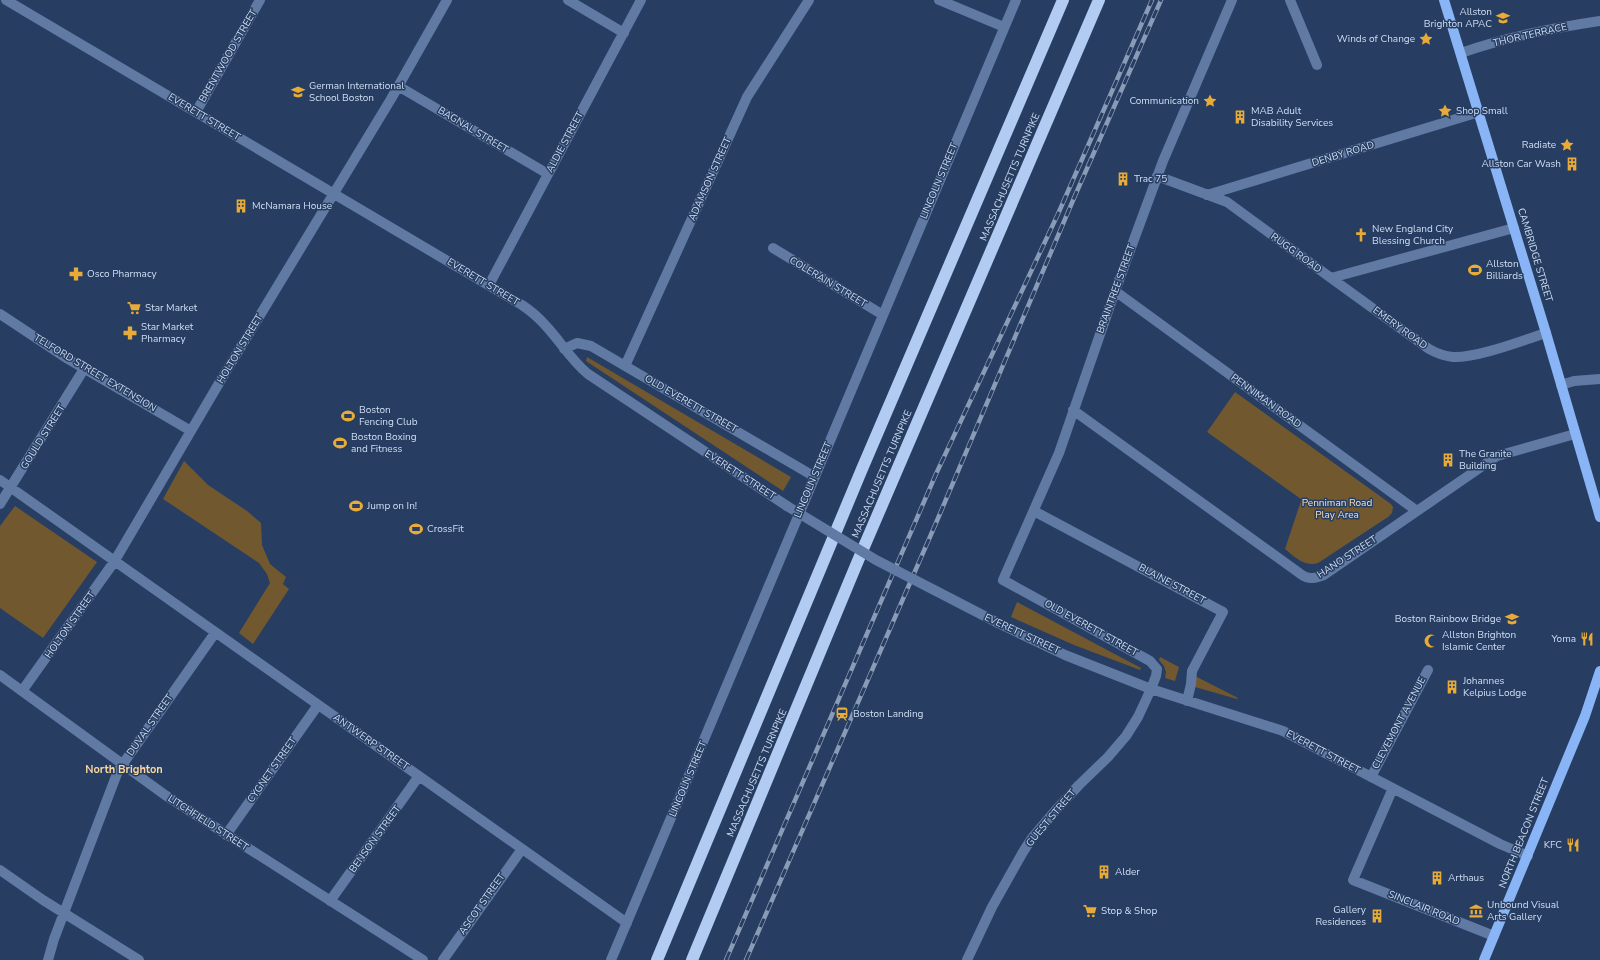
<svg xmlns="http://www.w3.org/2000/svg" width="1600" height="960" font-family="'Nunito Sans',sans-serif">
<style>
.green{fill:#71582f}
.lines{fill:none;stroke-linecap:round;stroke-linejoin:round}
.minor{stroke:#607aa3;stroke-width:10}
.major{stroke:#89b4f6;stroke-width:10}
.highway{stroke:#b1cbf2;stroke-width:12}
.rail-casing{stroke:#899bb7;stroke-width:4.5}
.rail{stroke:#273e62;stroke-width:3;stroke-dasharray:9;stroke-linecap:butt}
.minor-bridge{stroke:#607aa3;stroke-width:10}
.labels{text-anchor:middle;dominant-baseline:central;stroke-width:3;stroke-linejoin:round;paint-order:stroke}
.poi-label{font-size:10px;fill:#cfdef4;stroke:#273e62;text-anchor:start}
.street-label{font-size:10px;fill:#cfdef4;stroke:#273e62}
.park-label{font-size:10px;fill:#f7e1c0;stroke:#273e62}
.neighbourhood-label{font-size:11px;font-weight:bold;fill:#fad7a1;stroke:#273e62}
</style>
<rect width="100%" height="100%" fill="#273e62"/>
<path class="green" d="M 587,357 L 791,477 L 783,491 L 586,361 Z
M 1235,392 L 1391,504 L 1393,507 L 1392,513 L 1388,517 L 1318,563 C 1304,567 1295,557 1285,549 L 1302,498 L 1301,499 L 1207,432 Z
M 184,461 L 208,485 L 247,511 L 261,523 L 262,545 L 270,564 L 286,577 L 283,584 L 289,589 L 253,644 L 239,633 L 270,583 L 267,574 L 259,563 L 163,499 Z
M 15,506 L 97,562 L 43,638 L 0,608 L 0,526 Z
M 1017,602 L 1141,668 L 1140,670 L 1074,645 L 1011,617 Z
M 1160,657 L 1179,667 L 1175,681 L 1165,678 L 1166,672 L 1164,666 L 1159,660 Z
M 1195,676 L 1238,698 L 1237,699 L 1195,687 Z"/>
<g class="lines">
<path class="minor" d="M 6,0 L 522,305 C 531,311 539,318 546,326 C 561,342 571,360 588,374 L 787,506
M 568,0 L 624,33
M 939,0 L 1004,27
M 1290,0 L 1317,65
M 1461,53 C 1505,37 1553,28 1600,21
M 398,86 L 548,174
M 196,112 L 260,0
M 1157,176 L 1227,202 L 1331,278 L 1514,228
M 1207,195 L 1479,112
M 773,248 L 883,315
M 1331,278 L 1429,349 C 1436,353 1444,356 1453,357 C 1477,358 1521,341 1546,333
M 489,285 L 641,0
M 1115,291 L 1417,511
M 0,314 L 68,359 L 191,431
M 564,349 L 577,343 L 591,346 L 815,477
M 625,366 L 747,97 L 809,0
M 1561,385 L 1574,381 L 1600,379
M 1073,410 L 1302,575 C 1309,580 1316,578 1324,575 L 1497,456 L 1575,434
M 0,480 L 627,923
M 0,504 L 84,369
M 1034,511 L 1223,612 L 1192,671 L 1191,684 L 1187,701
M 998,623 L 1065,655 L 1151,689 L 1283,731 L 1500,844 L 1528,856
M 0,675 L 165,795 L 423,960
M 22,691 L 114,562 L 225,373 L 391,99 L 447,0
M 1371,777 L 1428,670
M 1393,788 L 1353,880 L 1494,936
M 226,835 L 318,705
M 0,870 L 43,900 L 139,960
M 330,901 L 419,776
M 48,960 L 54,939 L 118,771 L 215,633
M 443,960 L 522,849
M 611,960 L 1016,0
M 967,960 L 992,907 L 1023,852 L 1032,838 L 1055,811 L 1079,785 L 1108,757 L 1126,736 L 1138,717 L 1151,689 L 1156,676 L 1157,669 L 1150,661 L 1003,580 L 1059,453 L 1115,291 L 1163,161 L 1232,0"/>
<path class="major" d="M 1444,0 L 1546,333 L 1600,517
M 1484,960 L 1585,716 L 1600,671"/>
<path class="highway" d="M 657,960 L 862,469 L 1063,0
M 692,960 L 857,563 L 1099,0"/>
<g class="rail-casing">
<path id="rail" d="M 726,960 L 936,474 L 1058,214 L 1152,0
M 746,960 L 936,523 L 1074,198 L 1161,0"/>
</g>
<use href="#rail" class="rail"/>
<path class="minor-bridge" d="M 787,506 L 876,560 L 998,623"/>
</g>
<defs>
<g id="school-bare" transform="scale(1.08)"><path d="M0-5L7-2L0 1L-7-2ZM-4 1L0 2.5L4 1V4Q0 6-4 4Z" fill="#e9ab37" stroke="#273e62" stroke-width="2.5" paint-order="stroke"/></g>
<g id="sight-bare" transform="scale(1.08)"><path d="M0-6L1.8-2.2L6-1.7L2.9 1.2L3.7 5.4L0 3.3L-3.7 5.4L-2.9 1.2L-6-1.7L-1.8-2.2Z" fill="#e9ab37" stroke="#273e62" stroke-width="2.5" paint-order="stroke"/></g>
<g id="building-bare" transform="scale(1.08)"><path d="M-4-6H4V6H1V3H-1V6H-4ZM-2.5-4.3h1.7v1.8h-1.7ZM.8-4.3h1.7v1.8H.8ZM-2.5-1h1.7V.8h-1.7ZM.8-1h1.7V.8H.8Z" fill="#e9ab37" stroke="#273e62" stroke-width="2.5" paint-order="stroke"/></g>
<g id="church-bare" transform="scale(1.08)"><path d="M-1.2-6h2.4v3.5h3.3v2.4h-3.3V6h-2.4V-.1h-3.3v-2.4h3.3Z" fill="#e9ab37" stroke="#273e62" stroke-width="2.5" paint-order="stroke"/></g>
<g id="stadium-bare" transform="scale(1.08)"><path d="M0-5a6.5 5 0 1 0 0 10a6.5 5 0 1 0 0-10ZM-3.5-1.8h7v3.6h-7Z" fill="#e9ab37" stroke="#273e62" stroke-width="2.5" paint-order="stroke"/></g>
<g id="pharmacy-bare" transform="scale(1.08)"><path d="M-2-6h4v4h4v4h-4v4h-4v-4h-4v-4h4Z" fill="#e9ab37" stroke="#273e62" stroke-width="2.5" paint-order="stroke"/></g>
<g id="supermarket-bare" transform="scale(1.08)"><path d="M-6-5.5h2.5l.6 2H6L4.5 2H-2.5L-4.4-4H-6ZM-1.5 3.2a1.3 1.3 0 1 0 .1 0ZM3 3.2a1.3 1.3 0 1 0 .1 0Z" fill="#e9ab37" stroke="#273e62" stroke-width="2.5" paint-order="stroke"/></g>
<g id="restaurant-bare" transform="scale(1.08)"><path d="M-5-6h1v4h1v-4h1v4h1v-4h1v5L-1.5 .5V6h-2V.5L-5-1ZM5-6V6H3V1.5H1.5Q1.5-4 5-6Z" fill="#e9ab37" stroke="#273e62" stroke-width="2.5" paint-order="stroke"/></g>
<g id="mosque-bare" transform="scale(1.08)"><path d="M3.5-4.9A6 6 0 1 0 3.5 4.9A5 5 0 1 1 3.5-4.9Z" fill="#e9ab37" stroke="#273e62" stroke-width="2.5" paint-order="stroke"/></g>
<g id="station-bare" transform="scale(1.08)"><path d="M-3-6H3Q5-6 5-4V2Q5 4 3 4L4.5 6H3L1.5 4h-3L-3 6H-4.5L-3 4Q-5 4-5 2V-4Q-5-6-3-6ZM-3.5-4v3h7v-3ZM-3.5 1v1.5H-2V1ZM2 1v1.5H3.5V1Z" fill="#e9ab37" stroke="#273e62" stroke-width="2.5" paint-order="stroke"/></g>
<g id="museum-bare" transform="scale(1.08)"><path d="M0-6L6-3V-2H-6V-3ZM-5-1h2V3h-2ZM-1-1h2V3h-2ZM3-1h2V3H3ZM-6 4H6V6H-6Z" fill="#e9ab37" stroke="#273e62" stroke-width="2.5" paint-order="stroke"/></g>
</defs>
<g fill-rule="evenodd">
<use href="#school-bare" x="1503" y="18"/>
<use href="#sight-bare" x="1426" y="39"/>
<use href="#school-bare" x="298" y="92"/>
<use href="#sight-bare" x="1210" y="101"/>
<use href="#sight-bare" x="1445" y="111"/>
<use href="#building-bare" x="1240" y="117"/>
<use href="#sight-bare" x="1567" y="145"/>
<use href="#building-bare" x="1572" y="164"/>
<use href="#building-bare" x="1123" y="179"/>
<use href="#building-bare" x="241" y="206"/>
<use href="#church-bare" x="1361" y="235"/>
<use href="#stadium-bare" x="1475" y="270"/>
<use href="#pharmacy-bare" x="76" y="274"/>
<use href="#supermarket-bare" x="134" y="308"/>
<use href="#pharmacy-bare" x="130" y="333"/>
<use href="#stadium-bare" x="348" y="416"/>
<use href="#stadium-bare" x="340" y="443"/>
<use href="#building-bare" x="1448" y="460"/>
<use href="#stadium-bare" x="356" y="506"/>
<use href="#stadium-bare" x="416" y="529"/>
<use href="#school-bare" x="1512" y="619"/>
<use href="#restaurant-bare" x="1587" y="639"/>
<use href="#mosque-bare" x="1431" y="641"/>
<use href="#building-bare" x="1452" y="687"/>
<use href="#station-bare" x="842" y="714"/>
<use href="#restaurant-bare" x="1573" y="845"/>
<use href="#building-bare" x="1104" y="872"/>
<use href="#building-bare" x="1437" y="878"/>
<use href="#supermarket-bare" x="1090" y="911"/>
<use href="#museum-bare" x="1476" y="911"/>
<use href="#building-bare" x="1377" y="916"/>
</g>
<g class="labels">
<g class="poi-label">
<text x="1492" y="12" text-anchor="end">Allston<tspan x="1492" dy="12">Brighton APAC</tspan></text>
<text x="1415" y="39" text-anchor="end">Winds of Change</text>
<text x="309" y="86">German International<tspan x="309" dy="12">School Boston</tspan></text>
<text x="1199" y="101" text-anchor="end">Communication</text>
<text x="1251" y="111">MAB Adult<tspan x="1251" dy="12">Disability Services</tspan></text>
<text x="1456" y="111">Shop Small</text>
<text x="1556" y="145" text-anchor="end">Radiate</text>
<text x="1561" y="164" text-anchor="end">Allston Car Wash</text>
<text x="1134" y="179">Trac 75</text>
<text x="252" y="206">McNamara House</text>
<text x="1372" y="229">New England City<tspan x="1372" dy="12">Blessing Church</tspan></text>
<text x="1486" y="264">Allston<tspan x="1486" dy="12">Billiards</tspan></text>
<text x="87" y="274">Osco Pharmacy</text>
<text x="145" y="308">Star Market</text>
<text x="141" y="327">Star Market<tspan x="141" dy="12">Pharmacy</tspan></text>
<text x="359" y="410">Boston<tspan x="359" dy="12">Fencing Club</tspan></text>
<text x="351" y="437">Boston Boxing<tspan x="351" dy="12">and Fitness</tspan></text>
<text x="1459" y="454">The Granite<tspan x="1459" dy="12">Building</tspan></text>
<text x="367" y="506">Jump on In!</text>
<text x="427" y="529">CrossFit</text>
<text x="1501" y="619" text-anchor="end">Boston Rainbow Bridge</text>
<text x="1442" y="635">Allston Brighton<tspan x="1442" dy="12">Islamic Center</tspan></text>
<text x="1576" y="639" text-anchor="end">Yoma</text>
<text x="1463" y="681">Johannes<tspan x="1463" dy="12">Kelpius Lodge</tspan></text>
<text x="853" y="714">Boston Landing</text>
<text x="1562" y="845" text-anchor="end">KFC</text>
<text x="1115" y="872">Alder</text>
<text x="1448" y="878">Arthaus</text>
<text x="1487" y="905">Unbound Visual<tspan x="1487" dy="12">Arts Gallery</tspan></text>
<text x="1366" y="910" text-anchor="end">Gallery<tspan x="1366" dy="12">Residences</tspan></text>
<text x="1101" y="911">Stop &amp; Shop</text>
</g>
<g class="street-label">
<text transform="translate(1530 35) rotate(-13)">THOR TERRACE</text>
<text transform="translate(228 56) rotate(-60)">BRENTWOOD STREET</text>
<text transform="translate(204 117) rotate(31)">EVERETT STREET</text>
<text transform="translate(473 130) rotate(31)">BAGNAL STREET</text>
<text transform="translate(565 142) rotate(-62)">ALDIE STREET</text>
<text transform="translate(1343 154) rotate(-17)">DENBY ROAD</text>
<text transform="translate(1010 177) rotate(-67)">MASSACHUSETTS TURNPIKE</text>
<text transform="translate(710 179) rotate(-66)">ADAMSON STREET</text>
<text transform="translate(939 181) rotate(-67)">LINCOLN STREET</text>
<text transform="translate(1296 253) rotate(36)">RUGG ROAD</text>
<text transform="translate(1535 255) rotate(73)">CAMBRIDGE STREET</text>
<text transform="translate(483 282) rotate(31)">EVERETT STREET</text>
<text transform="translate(828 282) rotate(31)">COLERAIN STREET</text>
<text transform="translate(1116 289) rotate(-70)">BRAINTREE STREET</text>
<text transform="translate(1400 328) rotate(36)">EMERY ROAD</text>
<text transform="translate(240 349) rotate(-59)">HOLTON STREET</text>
<text transform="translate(95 373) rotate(31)">TELFORD STREET EXTENSION</text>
<text transform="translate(1266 401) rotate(36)">PENNIMAN ROAD</text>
<text transform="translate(691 404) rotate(30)">OLD EVERETT STREET</text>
<text transform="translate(43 437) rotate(-58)">GOULD STREET</text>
<text transform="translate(882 474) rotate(-67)">MASSACHUSETTS TURNPIKE</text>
<text transform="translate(740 475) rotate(33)">EVERETT STREET</text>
<text transform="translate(813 480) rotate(-67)">LINCOLN STREET</text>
<text transform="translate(1347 557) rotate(-33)">HANO STREET</text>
<text transform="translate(1172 584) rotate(28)">BLAINE STREET</text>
<text transform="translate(70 625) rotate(-55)">HOLTON STREET</text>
<text transform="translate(1091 628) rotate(29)">OLD EVERETT STREET</text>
<text transform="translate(1022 634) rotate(25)">EVERETT STREET</text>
<text transform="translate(1399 723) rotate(-62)">CLEVEMONT AVENUE</text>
<text transform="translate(150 725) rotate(-55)">DUVAL STREET</text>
<text transform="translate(371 742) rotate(35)">ANTWERP STREET</text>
<text transform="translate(1323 752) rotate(28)">EVERETT STREET</text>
<text transform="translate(272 770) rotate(-55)">CYGNET STREET</text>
<text transform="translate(757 773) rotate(-67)">MASSACHUSETTS TURNPIKE</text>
<text transform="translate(688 779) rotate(-67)">LINCOLN STREET</text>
<text transform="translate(1051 818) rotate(-50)">GUEST STREET</text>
<text transform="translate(208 823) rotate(33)">LITCHFIELD STREET</text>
<text transform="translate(1524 833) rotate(-68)">NORTH BEACON STREET</text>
<text transform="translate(375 839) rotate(-54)">BENSON STREET</text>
<text transform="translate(482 904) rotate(-55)">ASCOT STREET</text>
<text transform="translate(1424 908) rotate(22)">SINCLAIR ROAD</text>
</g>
<g class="park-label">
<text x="1337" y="503">Penniman Road<tspan x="1337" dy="12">Play Area</tspan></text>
</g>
<g class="neighbourhood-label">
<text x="124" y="769">North Brighton</text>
</g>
</g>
</svg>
